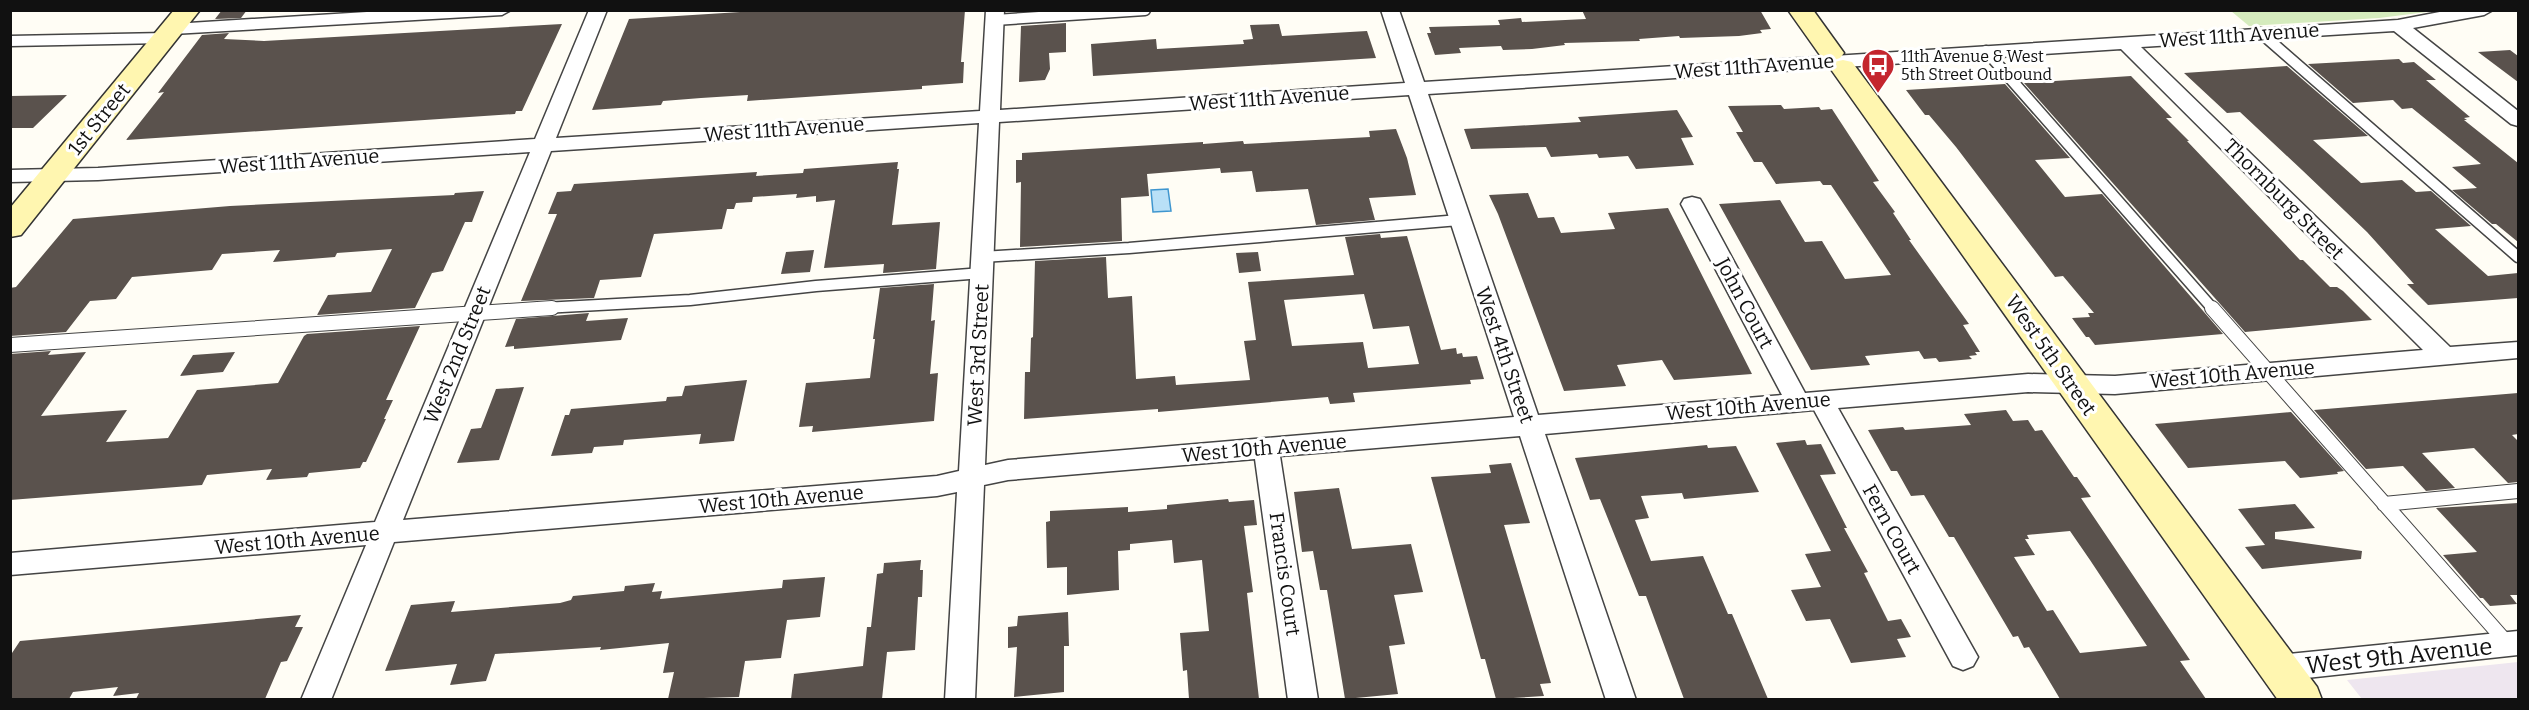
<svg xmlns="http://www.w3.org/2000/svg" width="2529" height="710" font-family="Bitter,serif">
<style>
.industrial{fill:#eee6ef}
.green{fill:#d5ebbd}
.water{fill:#b9e0f7;stroke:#3f96cf;stroke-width:1.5}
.building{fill:#5a524d;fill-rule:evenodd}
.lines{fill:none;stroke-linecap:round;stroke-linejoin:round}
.lane-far1-casing{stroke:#444;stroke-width:13}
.lane-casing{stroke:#444;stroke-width:16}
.street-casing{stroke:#444;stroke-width:3}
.secondary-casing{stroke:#333;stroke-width:3}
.lane-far1{stroke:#fff;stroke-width:10}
.lane{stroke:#fff;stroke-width:14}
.street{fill:#fff;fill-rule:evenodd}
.secondary{fill:#fff6b0;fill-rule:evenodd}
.labels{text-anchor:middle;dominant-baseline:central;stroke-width:6;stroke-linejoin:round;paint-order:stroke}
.far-poi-label{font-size:16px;fill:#111;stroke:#fff;text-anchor:start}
.street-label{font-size:20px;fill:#111;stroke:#fff}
.near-street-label{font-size:24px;fill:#111;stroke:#fff}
</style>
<rect width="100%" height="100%" fill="#fffdf5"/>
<path class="industrial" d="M 2518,662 L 2518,699 L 2362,699 L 2347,680 Z"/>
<path class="green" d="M 2231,11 L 2435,11 L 2379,18 L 2249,26 Z"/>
<path class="water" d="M 1168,189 L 1171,211 L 1153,212 L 1151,190 Z"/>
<path class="building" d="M 222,10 L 247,10 L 241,18 L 215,19 Z
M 773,10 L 965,10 L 961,62 L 964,62 L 963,83 L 922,86 L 922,89 L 747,101 L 748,95 L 701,98 L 663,101 L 661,105 L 592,110 L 629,19 Z
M 1582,10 L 1760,10 L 1771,29 L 1760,30 L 1762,33 L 1739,36 L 1680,38 L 1679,36 L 1639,39 L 1640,41 L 1564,43 L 1565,45 L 1532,49 L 1503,50 L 1501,46 L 1459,48 L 1461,53 L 1435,55 L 1427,33 L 1431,33 L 1429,27 L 1500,25 L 1498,20 L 1521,18 L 1522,22 L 1586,19 Z
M 1066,23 L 1066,52 L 1049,53 L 1050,69 L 1045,80 L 1019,82 L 1021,26 Z
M 562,24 L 522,111 L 516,111 L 515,114 L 126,140 L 164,92 L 158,93 L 202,35 L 229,33 L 224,39 L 264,41 Z
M 1279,24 L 1282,36 L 1367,31 L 1376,58 L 1093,76 L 1091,44 L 1156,39 L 1157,49 L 1244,44 L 1243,40 L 1253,39 L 1250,25 Z
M 2510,50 L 2518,56 L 2518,82 L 2478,52 Z
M 2399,59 L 2403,63 L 2414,62 L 2436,80 L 2426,80 L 2470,117 L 2464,118 L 2467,120 L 2464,120 L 2518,163 L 2518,242 L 2496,224 L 2492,224 L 2452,190 L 2477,188 L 2452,167 L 2481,164 L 2412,108 L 2402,109 L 2393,100 L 2353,103 L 2308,64 Z
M 2287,66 L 2368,136 L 2313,140 L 2361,183 L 2402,180 L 2416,192 L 2431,191 L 2471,226 L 2435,229 L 2488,276 L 2518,273 L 2518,298 L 2428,305 L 2407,284 L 2414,284 L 2367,232 L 2302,170 L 2240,112 L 2227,113 L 2184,73 Z
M 2131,76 L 2172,118 L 2166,118 L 2189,141 L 2187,141 L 2300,260 L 2303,260 L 2330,287 L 2337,287 L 2343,291 L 2372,320 L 2245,332 L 2024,83 Z
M 2005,84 L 2070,158 L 2035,160 L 2065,197 L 2102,194 L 2223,334 L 2095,345 L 2089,337 L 2086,337 L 2072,318 L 2090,317 L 2088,313 L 2094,313 L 2063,276 L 2055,277 L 1956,147 L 1929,115 L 1925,115 L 1906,90 Z
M 67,95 L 33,128 L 10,128 L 10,96 Z
M 1781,105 L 1784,109 L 1819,107 L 1821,110 L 1832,109 L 1879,181 L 1873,182 L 1895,212 L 1893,213 L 1911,240 L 1909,240 L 1969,324 L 1963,325 L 1980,352 L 1975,352 L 1977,355 L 1969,356 L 1972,359 L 1939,362 L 1936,358 L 1924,359 L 1919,351 L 1865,356 L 1870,365 L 1811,370 L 1719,204 L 1780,200 L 1805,242 L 1822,241 L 1845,279 L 1891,275 L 1831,185 L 1823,185 L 1820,181 L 1776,184 L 1762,162 L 1754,162 L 1736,132 L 1743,132 L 1728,106 Z
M 1677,110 L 1693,137 L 1681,138 L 1694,165 L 1636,169 L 1628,156 L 1599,158 L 1597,154 L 1551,157 L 1546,147 L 1471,149 L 1464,129 L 1581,122 L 1578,117 Z
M 1396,129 L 1407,158 L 1416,195 L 1369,198 L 1375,220 L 1316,225 L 1308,189 L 1256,192 L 1252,171 L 1221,173 L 1220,168 L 1147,174 L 1149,196 L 1121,198 L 1122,241 L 1020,247 L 1021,182 L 1016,183 L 1016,160 L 1022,160 L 1022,153 L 1203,142 L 1203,144 L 1243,141 L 1244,144 L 1370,137 L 1369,131 Z
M 898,162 L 897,169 L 899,169 L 892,225 L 940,222 L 936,269 L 883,273 L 884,264 L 824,268 L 835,200 L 816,202 L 816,196 L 796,198 L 797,194 L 753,197 L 752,202 L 736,203 L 734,209 L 727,209 L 722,229 L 654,234 L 641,277 L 600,280 L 594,298 L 521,301 L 557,214 L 548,214 L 557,192 L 571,191 L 574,184 L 757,172 L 756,176 L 803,173 L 804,169 Z
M 484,191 L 472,222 L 465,222 L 443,271 L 432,273 L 415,308 L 317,315 L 328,295 L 371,292 L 392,249 L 337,253 L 335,257 L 273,262 L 280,250 L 222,254 L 212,270 L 132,277 L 116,299 L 90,301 L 66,332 L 10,336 L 10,288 L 16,287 L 73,219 L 230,206 L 454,195 L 455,193 Z
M 1528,193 L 1538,218 L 1554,217 L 1561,233 L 1615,229 L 1608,213 L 1668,208 L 1752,374 L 1674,380 L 1662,360 L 1617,365 L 1626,386 L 1564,391 L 1498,214 L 1489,195 Z
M 1380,234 L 1381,238 L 1407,236 L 1441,350 L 1456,348 L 1457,354 L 1462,353 L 1463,357 L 1477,356 L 1484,379 L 1470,380 L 1471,384 L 1353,393 L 1355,402 L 1330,404 L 1328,397 L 1158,412 L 1158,409 L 1024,419 L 1025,372 L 1030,372 L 1031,338 L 1033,337 L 1035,261 L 1106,257 L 1108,298 L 1132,296 L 1136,379 L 1175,376 L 1176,385 L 1250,380 L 1244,341 L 1256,340 L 1248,282 L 1354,275 L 1345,237 ZM 1364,294 L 1373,329 L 1409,326 L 1419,364 L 1368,368 L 1363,342 L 1292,346 L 1284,300 Z
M 814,250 L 810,272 L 781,274 L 786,252 Z
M 1258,252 L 1261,271 L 1239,273 L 1236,253 Z
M 934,284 L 931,321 L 935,320 L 930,374 L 938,373 L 934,421 L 812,432 L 813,426 L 799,427 L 806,383 L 870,378 L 875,339 L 873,339 L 880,288 Z
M 589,313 L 586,321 L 628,318 L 621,340 L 514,349 L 514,346 L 505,347 L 516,319 Z
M 420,326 L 386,400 L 393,400 L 384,419 L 386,419 L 366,462 L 363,462 L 360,468 L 309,473 L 307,477 L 266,480 L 272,469 L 207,475 L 202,485 L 10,500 L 10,354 L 51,351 L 48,355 L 86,352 L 41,416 L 127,410 L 106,442 L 168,438 L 197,390 L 278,383 L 304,336 L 307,334 Z
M 235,352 L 223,372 L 180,376 L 193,355 Z
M 747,380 L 734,441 L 699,444 L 701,434 L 624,440 L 623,445 L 594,447 L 592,453 L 551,456 L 565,415 L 569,415 L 571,409 L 666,401 L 667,397 L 682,396 L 685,386 Z
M 524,387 L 499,460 L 457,463 L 471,429 L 481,428 L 496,389 Z
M 2518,393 L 2518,434 L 2512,435 L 2518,441 L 2518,482 L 2508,483 L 2474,448 L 2422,453 L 2455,488 L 2426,491 L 2403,466 L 2366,469 L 2314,410 Z
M 2006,410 L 2013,421 L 2028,420 L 2035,431 L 2042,430 L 2074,477 L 2077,477 L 2091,497 L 2081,498 L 2190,660 L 2180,661 L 2206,699 L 2060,699 L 2029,647 L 2024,648 L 2018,636 L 2013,637 L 1954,537 L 1949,537 L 1924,495 L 1911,496 L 1897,471 L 1891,471 L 1868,430 L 1903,427 L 1905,430 L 1971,425 L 1964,414 ZM 2070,531 L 2090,560 L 2147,646 L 2080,653 L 2053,610 L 2047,611 L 2014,557 L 2035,555 L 2025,539 L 2029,539 L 2027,535 Z
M 2291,412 L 2344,471 L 2337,472 L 2338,474 L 2300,478 L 2285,461 L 2188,468 L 2155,424 Z
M 1805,440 L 1807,445 L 1821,444 L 1836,474 L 1820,475 L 1847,528 L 1844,528 L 1868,572 L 1864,573 L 1888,621 L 1901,619 L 1911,637 L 1897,639 L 1906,657 L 1851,663 L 1830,619 L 1806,621 L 1791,590 L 1821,587 L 1805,554 L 1831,551 L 1776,443 Z
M 1707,445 L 1708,448 L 1736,446 L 1759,492 L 1684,499 L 1682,493 L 1641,496 L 1649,518 L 1635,520 L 1651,561 L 1703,556 L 1728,614 L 1732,614 L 1768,699 L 1684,699 L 1646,596 L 1639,596 L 1600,499 L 1590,500 L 1575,458 Z
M 1511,463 L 1530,523 L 1504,525 L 1551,683 L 1540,684 L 1544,696 L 1496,699 L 1485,659 L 1481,659 L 1431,477 L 1491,473 L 1489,465 Z
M 1339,488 L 1352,549 L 1411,544 L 1423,592 L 1394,595 L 1405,644 L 1389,646 L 1398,694 L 1345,699 L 1327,590 L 1320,590 L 1313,551 L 1302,552 L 1294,492 Z
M 1228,499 L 1229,502 L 1254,500 L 1257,525 L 1244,526 L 1253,592 L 1247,593 L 1259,699 L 1189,699 L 1187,670 L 1183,671 L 1180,633 L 1209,631 L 1202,560 L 1174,563 L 1172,540 L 1130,544 L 1130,550 L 1118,551 L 1119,590 L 1067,595 L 1067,567 L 1047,568 L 1046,522 L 1050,521 L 1050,511 L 1128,507 L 1128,512 L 1167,509 L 1167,505 Z
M 2518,503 L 2518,595 L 2510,595 L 2517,604 L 2490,606 L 2483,598 L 2480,598 L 2443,555 L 2477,552 L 2436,508 Z
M 2295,504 L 2315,528 L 2275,532 L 2275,539 L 2362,551 L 2361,559 L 2262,569 L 2245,547 L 2265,545 L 2238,509 Z
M 921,560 L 920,570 L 923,570 L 922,597 L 918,597 L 915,650 L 887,652 L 882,699 L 791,699 L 794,674 L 863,666 L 867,627 L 871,627 L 877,574 L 883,573 L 884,563 Z
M 825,577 L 820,617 L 787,620 L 781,658 L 745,661 L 739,697 L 668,699 L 674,672 L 663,673 L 669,643 L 600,650 L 601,647 L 495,654 L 486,681 L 450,685 L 457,664 L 385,671 L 411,605 L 455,601 L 451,612 L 560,603 L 571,600 L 573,596 L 624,591 L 625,586 L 655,583 L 652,592 L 662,591 L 660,599 L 782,588 L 783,580 Z
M 1068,612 L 1069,646 L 1064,646 L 1064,692 L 1014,697 L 1017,647 L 1008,648 L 1008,627 L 1017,626 L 1018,616 Z
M 301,615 L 295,627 L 303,627 L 287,661 L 281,662 L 265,699 L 136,699 L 139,693 L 113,696 L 118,687 L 73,692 L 69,699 L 10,699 L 10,656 L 20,641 Z"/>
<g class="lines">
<g class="lane-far1-casing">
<path id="lane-far1" d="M 995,20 L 1145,10
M 2261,33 L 2518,257
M 10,41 L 165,38
M 1986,51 L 2213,309
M 982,257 L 1129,248 L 1459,220
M 525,309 L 690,300 L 816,286 L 982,273"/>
</g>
<g class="lane-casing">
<path id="lane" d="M 2212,308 L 2507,643
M 10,345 L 552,308
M 2384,504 L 2518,491"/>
</g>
<g class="street-casing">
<path id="street" d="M 399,10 L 511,10 L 502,15 L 173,34 L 167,33 L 164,29 L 167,25 L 173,24 Z
M 589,10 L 607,10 L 556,138 L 980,111 L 986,10 L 1004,10 L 1000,110 L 1405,83 L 1381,10 L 1399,10 L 1424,82 L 2398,20 L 2450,10 L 2493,10 L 2484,15 L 2413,28 L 2518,111 L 2518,126 L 2511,124 L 2394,31 L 2141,47 L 2450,347 L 2518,342 L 2518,358 L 2115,394 L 2028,392 L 1838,408 L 1978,657 L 1973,666 L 1963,670 L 1953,666 L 1814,410 L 1545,434 L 1636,700 L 1606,700 L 1520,436 L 1280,456 L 1318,700 L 1288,700 L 1255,459 L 1008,480 L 984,485 L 975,700 L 945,700 L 957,492 L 937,496 L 394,542 L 331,700 L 301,700 L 366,545 L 10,575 L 10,553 L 375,522 L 530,152 L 98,180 L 10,182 L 10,170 L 98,168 L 535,139 ZM 2121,49 L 2423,350 L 2115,376 L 2028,374 L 1805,393 L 1703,204 L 1700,199 L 1692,197 L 1684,199 L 1681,204 L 1782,395 L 1538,415 L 1428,94 ZM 1409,95 L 1514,417 L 1008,460 L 985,465 L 999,122 ZM 979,123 L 959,471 L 937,476 L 403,520 L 551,151 Z
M 2518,631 L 2518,655 L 2279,681 L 2269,677 L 2264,668 L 2269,659 L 2279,655 Z"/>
</g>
<g class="secondary-casing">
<path id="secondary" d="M 174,10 L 200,10 L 21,235 L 10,237 L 10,208 Z
M 1788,10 L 1813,10 L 1844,53 L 1840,58 L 1831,61 L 1822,58 Z
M 1843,60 L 1852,62 L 2317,687 L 2322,700 L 2278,700 L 1830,68 L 1834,62 Z"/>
</g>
<use href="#lane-far1" class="lane-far1"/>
<use href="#lane" class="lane"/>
<use href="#street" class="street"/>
<use href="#secondary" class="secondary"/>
</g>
<defs>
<g id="bus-pin" transform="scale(1.725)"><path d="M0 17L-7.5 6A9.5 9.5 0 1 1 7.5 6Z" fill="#c4262e" stroke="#fff"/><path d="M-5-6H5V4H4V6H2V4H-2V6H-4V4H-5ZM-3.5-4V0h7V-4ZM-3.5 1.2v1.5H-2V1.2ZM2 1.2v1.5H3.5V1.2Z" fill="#fff"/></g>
</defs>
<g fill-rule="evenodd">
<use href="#bus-pin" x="1878" y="65"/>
</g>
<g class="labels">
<g class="far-poi-label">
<text x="1901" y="56">11th Avenue &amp; West<tspan x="1901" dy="18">5th Street Outbound</tspan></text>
</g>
<g class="street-label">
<text transform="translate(2239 35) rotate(-4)">West 11th Avenue</text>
<text transform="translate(1754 66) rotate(-4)">West 11th Avenue</text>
<text transform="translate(1269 98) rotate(-4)">West 11th Avenue</text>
<text transform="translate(99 119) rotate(-51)">1st Street</text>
<text transform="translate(784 129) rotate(-4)">West 11th Avenue</text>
<text transform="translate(299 161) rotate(-4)">West 11th Avenue</text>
<text transform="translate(2284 199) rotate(45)">Thornburg Street</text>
<text transform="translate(1745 303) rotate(62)">John Court</text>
<text transform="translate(457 355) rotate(-68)">West 2nd Street</text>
<text transform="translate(978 355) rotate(-87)">West 3rd Street</text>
<text transform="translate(1505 355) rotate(71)">West 4th Street</text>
<text transform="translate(2051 355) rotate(55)">West 5th Street</text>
<text transform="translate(2232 374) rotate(-5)">West 10th Avenue</text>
<text transform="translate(1748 406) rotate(-5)">West 10th Avenue</text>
<text transform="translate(1264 448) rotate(-5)">West 10th Avenue</text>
<text transform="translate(781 499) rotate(-5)">West 10th Avenue</text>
<text transform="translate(1892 529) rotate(61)">Fern Court</text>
<text transform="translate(297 540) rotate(-5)">West 10th Avenue</text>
<text transform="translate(1285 574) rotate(82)">Francis Court</text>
</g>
<g class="near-street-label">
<text transform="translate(2399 656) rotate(-6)">West 9th Avenue</text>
</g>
</g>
<rect width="2529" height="710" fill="none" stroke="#111111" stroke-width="24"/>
</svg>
